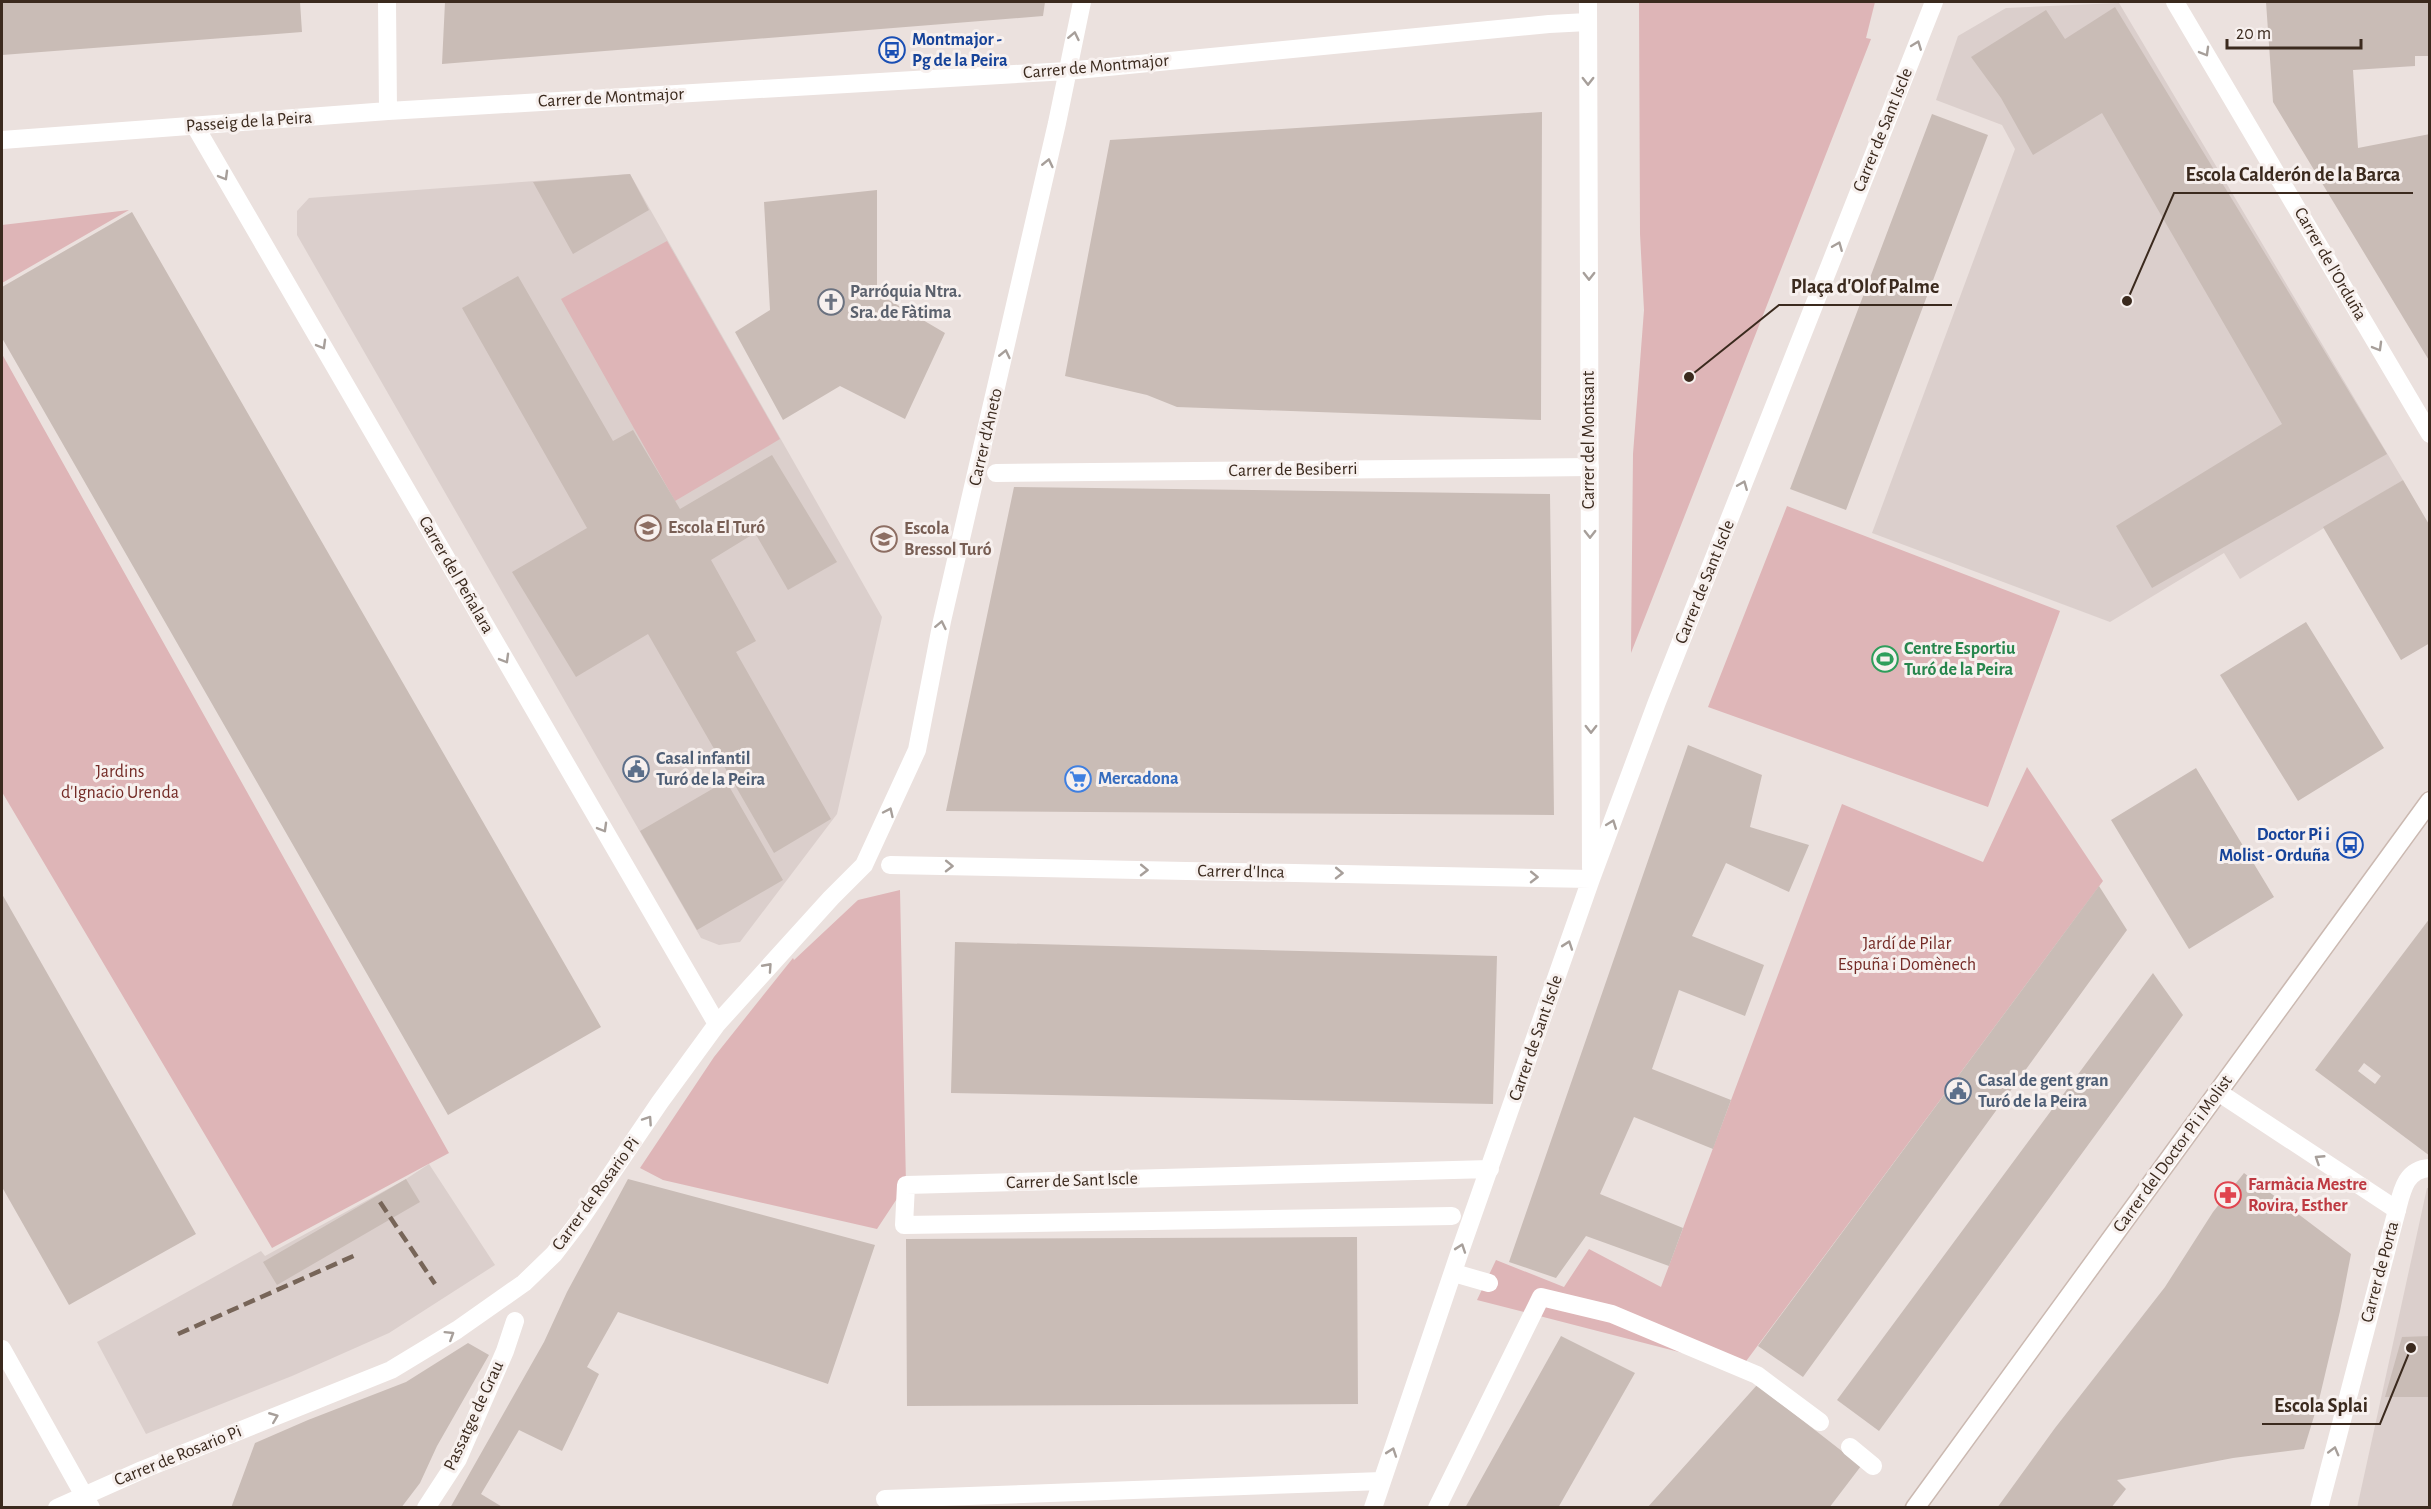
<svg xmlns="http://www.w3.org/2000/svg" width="2431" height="1509" font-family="'Alegreya Sans',sans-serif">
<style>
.built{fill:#dbcfcc}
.green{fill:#deb5b7}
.building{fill:#c9bcb6;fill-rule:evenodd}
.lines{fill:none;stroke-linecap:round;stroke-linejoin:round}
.secondary-casing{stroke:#cbb9b1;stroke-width:21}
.pedestrian{stroke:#fff;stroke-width:18}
.minor{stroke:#fff;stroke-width:18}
.tertiary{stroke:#fff;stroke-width:18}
.secondary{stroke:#fff;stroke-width:18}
.rail{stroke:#776558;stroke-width:4.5;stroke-dasharray:12 6;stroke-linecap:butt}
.oneway{stroke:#a79f9a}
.labels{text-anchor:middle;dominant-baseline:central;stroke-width:6;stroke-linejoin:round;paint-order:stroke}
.transit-label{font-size:18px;font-weight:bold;fill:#164399;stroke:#f7f0ee;text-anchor:start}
.street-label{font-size:18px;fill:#3b2a1e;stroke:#f7f0ee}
.worship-label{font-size:18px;font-weight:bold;fill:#5b616d;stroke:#f7f0ee;text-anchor:start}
.education-label{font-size:18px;font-weight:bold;fill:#785e54;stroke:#f7f0ee;text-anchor:start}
.leisure-label{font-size:18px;font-weight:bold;fill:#27864d;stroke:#f7f0ee;text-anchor:start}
.service-label{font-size:18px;font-weight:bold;fill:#4e5e75;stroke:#f7f0ee;text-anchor:start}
.park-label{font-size:18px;fill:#742b26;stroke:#f7f0ee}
.shop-label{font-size:18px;font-weight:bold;fill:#366cbe;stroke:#f7f0ee;text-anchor:start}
.health-label{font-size:18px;font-weight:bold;fill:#be3a42;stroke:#f7f0ee;text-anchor:start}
.leader{fill:none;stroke:#3b2a1e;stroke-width:2}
.callout-dot{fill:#3b2a1e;stroke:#f7f0ee;stroke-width:2}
.callout-label{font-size:20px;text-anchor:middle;font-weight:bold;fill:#3b2a1e;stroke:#f7f0ee;stroke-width:6;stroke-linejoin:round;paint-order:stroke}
</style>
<rect width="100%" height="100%" fill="#ebe1de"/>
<path class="built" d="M 2119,3 L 2403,480 L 2240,579 L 2224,553 L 2110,622 L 1872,533 L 2015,149 L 2002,125 L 1936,100 L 1958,36 L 2006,8 Z
M 630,174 L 882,617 L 837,814 L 740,942 L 719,945 L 701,938 L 297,235 L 297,211 L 309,198 Z
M 429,1164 L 495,1265 L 389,1333 L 292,1376 L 146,1434 L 97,1342 L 261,1251 L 265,1256 L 406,1179 Z
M 2427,1188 L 2429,1188 L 2429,1507 L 2357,1508 Z"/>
<path class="green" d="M 1639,2 L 1875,2 L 1866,38 L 1871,39 L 1631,653 L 1633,454 L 1644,310 L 1640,234 Z
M 129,210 L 2,283 L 2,225 Z
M 667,241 L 780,439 L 675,501 L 561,299 Z
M 2,354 L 449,1153 L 272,1248 L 2,792 Z
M 1787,506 L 2060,611 L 1988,807 L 1708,707 Z
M 2027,767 L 2103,881 L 1741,1368 L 1477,1300 L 1496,1260 L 1564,1287 L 1589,1249 L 1661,1287 L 1842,804 L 1983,862 Z
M 900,890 L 906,1185 L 877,1229 L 663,1180 L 640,1168 L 714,1057 L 793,958 L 794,960 L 858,900 Z"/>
<path class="building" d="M 2,2 L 300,2 L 302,32 L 2,55 Z
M 445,2 L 1045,2 L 1043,16 L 442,64 Z
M 2266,2 L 2430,2 L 2430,56 L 2415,56 L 2415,66 L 2353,70 L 2358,148 L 2430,134 L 2430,362 L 2273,102 Z
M 2115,7 L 2387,454 L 2152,588 L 2116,526 L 2282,424 L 2102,113 L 2033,155 L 2001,98 L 1971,57 L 2046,10 L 2065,39 Z
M 1542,112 L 1541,420 L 1177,407 L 1147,395 L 1065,376 L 1110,140 Z
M 1932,114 L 1988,135 L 1846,510 L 1790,489 Z
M 630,174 L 649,210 L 573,254 L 533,182 Z
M 877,190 L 877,293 L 945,333 L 905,419 L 840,386 L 783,420 L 735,332 L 770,310 L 764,202 Z
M 132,212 L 601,1027 L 448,1115 L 2,338 L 2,287 Z
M 518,276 L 613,441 L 633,430 L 680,509 L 772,455 L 837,562 L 788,590 L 755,533 L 711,560 L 756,641 L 736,652 L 831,819 L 774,853 L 648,634 L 576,677 L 512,572 L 587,528 L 462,308 Z
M 2403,480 L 2430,526 L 2430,643 L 2401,660 L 2323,527 Z
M 1014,487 L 1550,494 L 1554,815 L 946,811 Z
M 2306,622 L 2384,748 L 2298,801 L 2220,675 Z
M 1688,745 L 1762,775 L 1750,827 L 1809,845 L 1789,892 L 1726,863 L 1692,936 L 1764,965 L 1745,1016 L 1679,990 L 1652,1069 L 1731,1100 L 1713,1149 L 1634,1117 L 1600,1194 L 1683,1228 L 1669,1266 L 1586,1236 L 1556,1278 L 1509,1262 Z
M 2196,768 L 2274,897 L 2189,949 L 2111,820 Z
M 726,781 L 783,880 L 697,930 L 640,831 Z
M 2099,886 L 2127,930 L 1803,1377 L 1758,1346 Z
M 2,894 L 196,1234 L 69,1305 L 2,1187 Z
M 2430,918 L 2430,1156 L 2315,1070 ZM 2364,1063 L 2381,1076 L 2375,1084 L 2358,1071 Z
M 955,942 L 1497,956 L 1493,1104 L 951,1093 Z
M 2153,973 L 2183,1015 L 1879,1431 L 1837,1400 Z
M 2244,1173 L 2351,1254 L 2340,1311 L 2319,1400 L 2304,1449 L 2233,1458 L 2117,1480 L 2126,1489 L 2111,1508 L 1997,1508 L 2055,1428 L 2165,1287 L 2213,1212 Z
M 406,1179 L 420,1202 L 277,1285 L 263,1262 Z
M 628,1179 L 875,1245 L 828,1384 L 618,1312 L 587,1367 L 599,1374 L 562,1451 L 519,1430 L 481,1494 L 504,1508 L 450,1508 L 544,1342 L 567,1292 Z
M 1357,1237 L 1358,1404 L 907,1406 L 906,1239 Z
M 1561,1336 L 1635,1373 L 1558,1508 L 1465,1508 Z
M 2430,1336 L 2430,1397 L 2385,1397 L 2402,1337 Z
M 468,1343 L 489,1355 L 437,1446 L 420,1483 L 401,1508 L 231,1508 L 255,1443 L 308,1420 L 406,1382 Z
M 1757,1385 L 1861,1466 L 1829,1508 L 1647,1508 Z"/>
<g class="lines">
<g class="secondary-casing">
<path id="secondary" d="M 1915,1508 L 2430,801"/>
</g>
<path class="pedestrian" d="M 996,473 L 1590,467
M 2397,1210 C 2402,1190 2406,1169 2430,1168
M 1454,1273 L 1489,1283
M 1850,1447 L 1873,1466
M 426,1508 L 458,1459 L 505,1351 L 515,1321
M 1437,1508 L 1541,1297 L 1612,1314 L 1757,1375 L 1820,1422"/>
<path class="minor" d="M 387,2 L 388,111
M 1588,2 L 1591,868
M 2175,2 L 2430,434
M 195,126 L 717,1024
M 2,140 L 388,111 L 1067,71 L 1549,24 L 1588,22
M 890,865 L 1591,879
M 2218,1092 L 2397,1210 L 2319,1508
M 1452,1216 L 904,1225 L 906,1185 L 1490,1169
M 885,1499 L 1382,1481
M 57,1508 L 142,1470 L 391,1370 L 457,1330 L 524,1283 L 554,1254 L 580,1220 L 660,1102 L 717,1024 L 831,898 L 864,865 L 917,750 L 942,621 L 1057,123 L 1082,2
M 1373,1508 L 1459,1254 L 1591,879 L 1657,702 L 1934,2"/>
<path class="tertiary" d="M 2,1349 L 91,1508"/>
<use href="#secondary" class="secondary"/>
<path class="rail" d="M 380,1202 L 435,1284
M 178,1334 L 358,1254"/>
</g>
<defs><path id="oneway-chevron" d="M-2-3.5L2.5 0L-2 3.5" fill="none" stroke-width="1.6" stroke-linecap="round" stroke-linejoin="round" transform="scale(1.5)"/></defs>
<g class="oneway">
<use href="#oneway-chevron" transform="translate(1074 36) rotate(-78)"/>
<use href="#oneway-chevron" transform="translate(1917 45) rotate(-69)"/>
<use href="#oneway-chevron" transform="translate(2205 52) rotate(60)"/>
<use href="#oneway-chevron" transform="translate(1588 81) rotate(90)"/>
<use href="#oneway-chevron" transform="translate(1048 163) rotate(-77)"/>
<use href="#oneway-chevron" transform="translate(224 176) rotate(60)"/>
<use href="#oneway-chevron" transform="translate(1838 246) rotate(-68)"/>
<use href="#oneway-chevron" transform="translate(1589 276) rotate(90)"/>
<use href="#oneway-chevron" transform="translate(322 345) rotate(60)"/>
<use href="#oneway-chevron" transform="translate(2378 347) rotate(60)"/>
<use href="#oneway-chevron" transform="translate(1005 354) rotate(-77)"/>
<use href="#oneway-chevron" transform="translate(1743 485) rotate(-68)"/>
<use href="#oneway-chevron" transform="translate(1590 534) rotate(90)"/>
<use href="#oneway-chevron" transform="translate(941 625) rotate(-78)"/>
<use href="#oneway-chevron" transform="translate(505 659) rotate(60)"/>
<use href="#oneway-chevron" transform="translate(1591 729) rotate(90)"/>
<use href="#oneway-chevron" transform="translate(889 812) rotate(-65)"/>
<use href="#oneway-chevron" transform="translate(1612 824) rotate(-69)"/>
<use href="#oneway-chevron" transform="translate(603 828) rotate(60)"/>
<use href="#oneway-chevron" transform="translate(949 866) rotate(1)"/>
<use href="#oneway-chevron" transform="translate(1144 870) rotate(1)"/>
<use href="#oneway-chevron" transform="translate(1339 873) rotate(1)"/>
<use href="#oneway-chevron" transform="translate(1534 877) rotate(1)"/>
<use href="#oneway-chevron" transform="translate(1568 945) rotate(-71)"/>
<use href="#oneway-chevron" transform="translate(768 967) rotate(-48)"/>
<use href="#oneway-chevron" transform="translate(648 1120) rotate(-56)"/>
<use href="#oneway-chevron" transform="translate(2319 1159) rotate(-147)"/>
<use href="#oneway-chevron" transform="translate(1461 1248) rotate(-71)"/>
<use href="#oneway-chevron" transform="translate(450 1335) rotate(-32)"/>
<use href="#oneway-chevron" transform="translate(274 1417) rotate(-22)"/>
<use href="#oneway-chevron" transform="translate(2334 1451) rotate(-75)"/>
<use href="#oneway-chevron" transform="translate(1392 1452) rotate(-71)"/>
</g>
<defs>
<g id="bus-ring" transform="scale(1.35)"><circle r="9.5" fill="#f7f0ee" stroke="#1a4fb4" stroke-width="1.5"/><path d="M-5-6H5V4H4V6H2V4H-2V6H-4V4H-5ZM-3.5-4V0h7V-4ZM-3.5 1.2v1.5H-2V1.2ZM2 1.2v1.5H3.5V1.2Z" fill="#1a4fb4"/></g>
<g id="church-ring" transform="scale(1.35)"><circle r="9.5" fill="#f7f0ee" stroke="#6b7280" stroke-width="1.5"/><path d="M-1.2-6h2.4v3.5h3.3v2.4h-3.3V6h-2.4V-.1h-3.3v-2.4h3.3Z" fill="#6b7280"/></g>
<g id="school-ring" transform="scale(1.35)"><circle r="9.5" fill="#f7f0ee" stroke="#8d6e63" stroke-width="1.5"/><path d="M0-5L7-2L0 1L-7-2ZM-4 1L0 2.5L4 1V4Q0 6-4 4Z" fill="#8d6e63"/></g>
<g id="stadium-ring" transform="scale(1.35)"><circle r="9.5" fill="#f7f0ee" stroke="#2e9e5b" stroke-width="1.5"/><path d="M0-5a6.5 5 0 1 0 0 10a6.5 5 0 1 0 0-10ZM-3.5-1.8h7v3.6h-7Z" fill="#2e9e5b"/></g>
<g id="civic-ring" transform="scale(1.35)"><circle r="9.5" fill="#f7f0ee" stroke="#5c6f8a" stroke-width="1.5"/><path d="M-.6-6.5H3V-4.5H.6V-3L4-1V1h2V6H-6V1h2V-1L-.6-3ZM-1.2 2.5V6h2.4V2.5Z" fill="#5c6f8a"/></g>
<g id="supermarket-ring" transform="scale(1.35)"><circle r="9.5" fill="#f7f0ee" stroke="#3f7fe0" stroke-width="1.5"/><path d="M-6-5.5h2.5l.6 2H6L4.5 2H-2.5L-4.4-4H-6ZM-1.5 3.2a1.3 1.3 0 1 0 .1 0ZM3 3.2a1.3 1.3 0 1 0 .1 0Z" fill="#3f7fe0"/></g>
<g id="pharmacy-ring" transform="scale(1.35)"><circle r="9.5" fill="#f7f0ee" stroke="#e0444e" stroke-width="1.5"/><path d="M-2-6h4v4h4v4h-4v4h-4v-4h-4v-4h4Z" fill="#e0444e"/></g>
</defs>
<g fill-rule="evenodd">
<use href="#bus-ring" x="892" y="50"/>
<use href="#church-ring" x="831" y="302"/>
<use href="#school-ring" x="648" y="528"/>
<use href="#school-ring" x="884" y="539"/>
<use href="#stadium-ring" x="1885" y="659"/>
<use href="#civic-ring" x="636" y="769"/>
<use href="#supermarket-ring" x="1078" y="779"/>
<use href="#bus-ring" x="2350" y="845"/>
<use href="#civic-ring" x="1958" y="1091"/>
<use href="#pharmacy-ring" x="2228" y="1195"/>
</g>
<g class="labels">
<g class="transit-label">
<text x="912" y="40">Montmajor -<tspan x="912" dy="21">Pg de la Peira</tspan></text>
<text x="2330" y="835" text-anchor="end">Doctor Pi i<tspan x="2330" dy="21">Molist - Orduña</tspan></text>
</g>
<g class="street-label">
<text transform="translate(1096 67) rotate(-5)">Carrer de Montmajor</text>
<text transform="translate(611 98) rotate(-3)">Carrer de Montmajor</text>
<text transform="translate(249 122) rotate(-4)">Passeig de la Peira</text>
<text transform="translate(1883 130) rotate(-68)">Carrer de Sant Iscle</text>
<text transform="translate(2330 264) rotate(60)">Carrer de l'Orduña</text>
<text transform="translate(986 437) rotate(-77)">Carrer d'Aneto</text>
<text transform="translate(1589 440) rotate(-90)">Carrer del Montsant</text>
<text transform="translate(1293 470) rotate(-1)">Carrer de Besiberri</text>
<text transform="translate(456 575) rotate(60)">Carrer del Peñalara</text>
<text transform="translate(1705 582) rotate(-68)">Carrer de Sant Iscle</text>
<text transform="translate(1241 872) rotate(1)">Carrer d'Inca</text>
<text transform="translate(1536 1038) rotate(-71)">Carrer de Sant Iscle</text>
<text transform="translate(2173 1154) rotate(-54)">Carrer del Doctor Pi i Molist</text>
<text transform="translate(1072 1181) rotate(-2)">Carrer de Sant Iscle</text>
<text transform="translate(596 1194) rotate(-54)">Carrer de Rosario Pi</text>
<text transform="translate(2380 1272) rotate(-75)">Carrer de Porta</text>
<text transform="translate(474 1416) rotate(-65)">Passatge de Grau</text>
<text transform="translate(178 1456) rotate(-22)">Carrer de Rosario Pi</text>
</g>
<g class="worship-label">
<text x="850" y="292">Parróquia Ntra.<tspan x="850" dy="21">Sra. de Fàtima</tspan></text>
</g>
<g class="education-label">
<text x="668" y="528">Escola El Turó</text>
<text x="904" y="529">Escola<tspan x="904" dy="21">Bressol Turó</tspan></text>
</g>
<g class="leisure-label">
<text x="1904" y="649">Centre Esportiu<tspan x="1904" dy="21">Turó de la Peira</tspan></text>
</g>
<g class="service-label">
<text x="656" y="759">Casal infantil<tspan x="656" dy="21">Turó de la Peira</tspan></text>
<text x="1978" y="1081">Casal de gent gran<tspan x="1978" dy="21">Turó de la Peira</tspan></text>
</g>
<g class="park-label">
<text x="120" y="772">Jardins<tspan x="120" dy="21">d'Ignacio Urenda</tspan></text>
<text x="1907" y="944">Jardí de Pilar<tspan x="1907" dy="21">Espuña i Domènech</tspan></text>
</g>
<g class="shop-label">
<text x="1098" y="779">Mercadona</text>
</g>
<g class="health-label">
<text x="2248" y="1185">Farmàcia Mestre<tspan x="2248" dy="21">Rovira, Esther</tspan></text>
</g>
</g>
<path class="leader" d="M2127 301L2174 193H2413M1689 377L1779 305H1952M2411 1348L2380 1424H2262"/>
<g class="callout-dot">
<circle cx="2127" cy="301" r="6"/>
<circle cx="1689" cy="377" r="6"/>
<circle cx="2411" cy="1348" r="6"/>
</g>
<g class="callout-label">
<text x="2293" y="181">Escola Calderón de la Barca</text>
<text x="1865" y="293">Plaça d'Olof Palme</text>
<text x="2321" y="1412">Escola Splai</text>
</g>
<rect width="2431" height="1509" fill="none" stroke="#3b2a1e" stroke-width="6"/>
<path d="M2227 39v9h134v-9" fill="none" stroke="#3b2a1e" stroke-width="3"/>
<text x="2236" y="39" font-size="18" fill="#3b2a1e" stroke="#f7f0ee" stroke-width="4.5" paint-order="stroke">20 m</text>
</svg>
